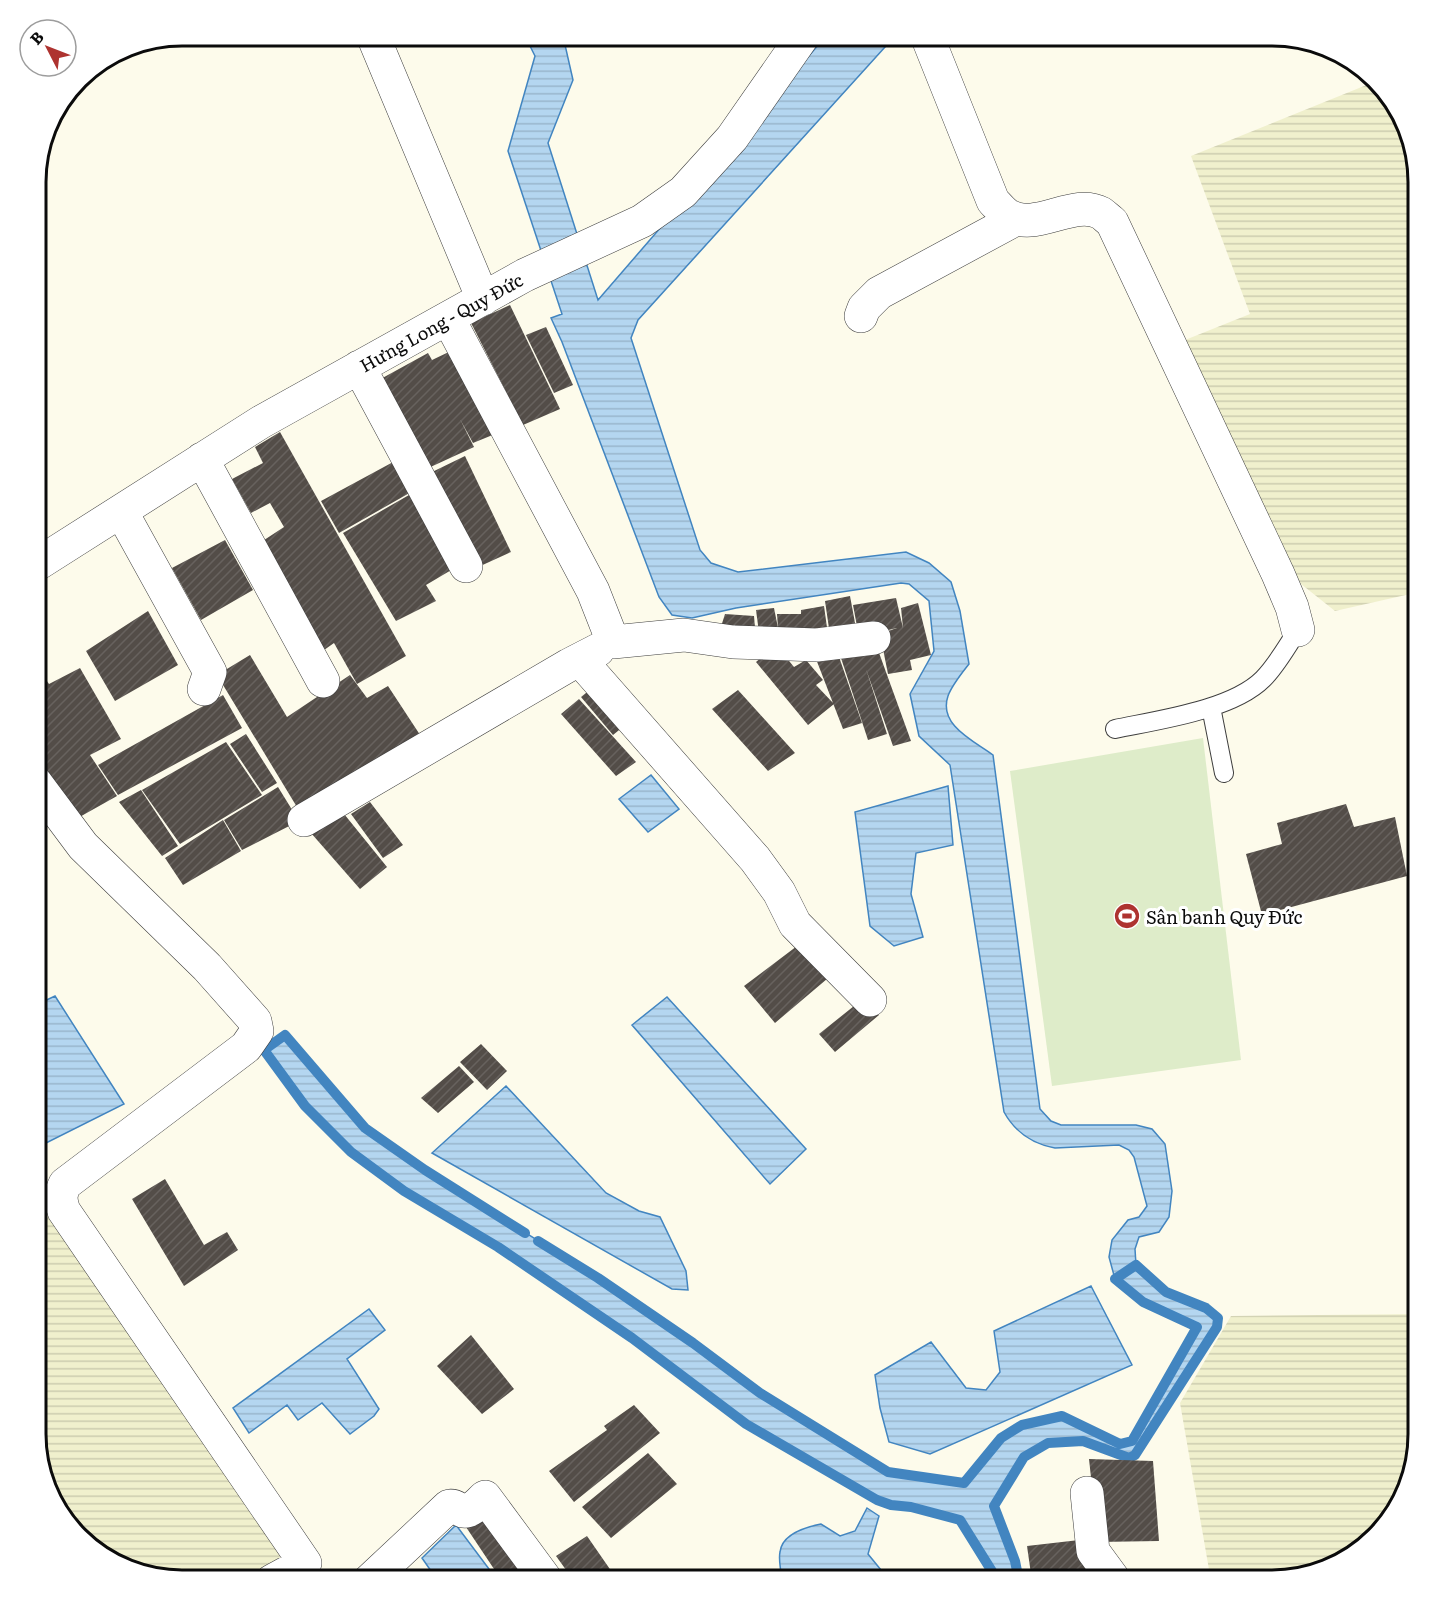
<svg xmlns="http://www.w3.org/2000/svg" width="1455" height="1617" font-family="Literata,serif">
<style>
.farmland{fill:url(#farmland-rules)}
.pitch{fill:#deecc9}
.water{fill:url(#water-rules);stroke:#4285c0;stroke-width:1.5}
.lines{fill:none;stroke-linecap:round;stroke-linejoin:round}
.stream{stroke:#4285c0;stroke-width:10}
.building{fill:url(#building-hatch)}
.lane-casing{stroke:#3e3e3e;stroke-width:20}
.street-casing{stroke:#3e3e3e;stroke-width:34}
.lane{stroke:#fff;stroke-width:18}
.street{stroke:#fff;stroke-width:33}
.labels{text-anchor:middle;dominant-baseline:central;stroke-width:6;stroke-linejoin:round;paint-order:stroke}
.street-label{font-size:18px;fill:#0b0b0b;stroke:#fff}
.poi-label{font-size:18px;fill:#0b0b0b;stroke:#fff;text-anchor:start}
.rim{fill:none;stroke:#0b0b0b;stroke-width:3}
</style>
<defs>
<pattern id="farmland-rules" width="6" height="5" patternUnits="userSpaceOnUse" patternTransform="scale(1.5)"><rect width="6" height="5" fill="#f0f0cd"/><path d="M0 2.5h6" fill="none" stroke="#ccccaf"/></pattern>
<pattern id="water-rules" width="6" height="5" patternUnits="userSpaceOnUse" patternTransform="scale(1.5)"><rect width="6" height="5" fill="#b4d6f0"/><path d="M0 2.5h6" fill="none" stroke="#99b6cc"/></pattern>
<pattern id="building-hatch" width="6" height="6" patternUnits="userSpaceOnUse" patternTransform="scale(1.5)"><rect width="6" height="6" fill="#534d48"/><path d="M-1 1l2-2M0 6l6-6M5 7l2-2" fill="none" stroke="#67625e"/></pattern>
</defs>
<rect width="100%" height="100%" fill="#fdfbeb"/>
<path class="farmland" d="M 1374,82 L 1388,93 L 1411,135 L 1419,182 L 1419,592 L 1335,611 L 1301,584 L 1185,340 L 1250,314 L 1191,156 Z
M 42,1198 L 279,1548 L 280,1558 L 276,1567 L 257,1581 L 182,1581 L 118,1566 L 67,1524 L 44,1482 L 36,1435 L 36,1201 Z
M 1419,1314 L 1419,1435 L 1404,1499 L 1362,1550 L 1320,1573 L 1273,1581 L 1211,1581 L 1180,1403 L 1231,1316 Z"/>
<path class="pitch" d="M 1203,738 L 1241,1060 L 1052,1086 L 1010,771 Z"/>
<path class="water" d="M 525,36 L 563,36 L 573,80 L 548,143 L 598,300 L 826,36 L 895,36 L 638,320 L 631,338 L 700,550 L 711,563 L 738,572 L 906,552 L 929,563 L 951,582 L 960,611 L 969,664 C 962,673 952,685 948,696 C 938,725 974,741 993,755 L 1040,1109 L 1051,1121 L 1061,1125 L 1136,1125 L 1152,1129 L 1165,1144 L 1172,1191 L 1169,1217 L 1159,1232 L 1139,1237 L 1135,1249 L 1136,1265 L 1166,1292 L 1206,1308 L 1218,1318 L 1217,1327 L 1135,1455 L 1129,1458 L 1082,1441 L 1048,1443 L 1024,1457 L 994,1506 L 1015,1561 L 1019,1581 L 998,1581 L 960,1520 L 911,1507 L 891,1505 L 877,1500 L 746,1424 L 632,1338 L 498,1247 L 404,1191 L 351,1152 L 305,1106 L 264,1050 L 285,1035 L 365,1128 L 425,1170 L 598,1278 L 693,1343 L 760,1393 L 888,1472 L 964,1483 L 1001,1438 L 1022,1425 L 1062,1416 L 1120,1444 L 1132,1441 L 1197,1327 L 1143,1302 L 1115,1279 L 1109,1257 L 1112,1240 L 1128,1220 L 1139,1217 L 1147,1206 L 1134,1157 L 1129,1150 L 1119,1145 L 1055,1148 C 1033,1144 1015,1132 1004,1112 L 950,765 L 919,736 L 910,694 L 934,651 L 929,601 L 909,584 L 901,583 L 736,608 L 692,618 L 672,615 L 659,597 L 562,342 L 551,318 L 562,314 L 508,151 L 535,56 Z
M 651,775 L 679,809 L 648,832 L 619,799 Z
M 948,786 L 953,845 L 916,853 L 911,894 L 923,937 L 894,946 L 870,926 L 855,812 Z
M 55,996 L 124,1104 L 36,1148 L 36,1005 Z
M 667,997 L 806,1149 L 770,1184 L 632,1025 Z
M 506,1086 L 606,1193 L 639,1211 L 660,1217 L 686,1271 L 688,1290 L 672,1289 L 432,1153 Z
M 1091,1286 L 1132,1365 L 930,1454 L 889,1442 L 880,1408 L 875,1375 L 931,1342 L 966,1388 L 986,1390 L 1000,1372 L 994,1331 Z
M 369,1309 L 385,1330 L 347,1359 L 379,1409 L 374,1416 L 350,1434 L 322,1403 L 298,1420 L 287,1405 L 249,1433 L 233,1408 Z
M 867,1508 L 879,1516 L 868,1554 L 890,1581 L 781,1581 C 782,1571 778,1561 780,1552 C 782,1534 806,1527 821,1524 L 840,1536 L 855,1531 Z
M 456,1525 L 498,1581 L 438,1581 L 422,1558 Z"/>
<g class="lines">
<path class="stream" d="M 525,1233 L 425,1170 L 365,1128 L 285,1035 L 264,1050 L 305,1106 L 351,1152 L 404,1191 L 498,1247 L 632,1338 L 746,1424 L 877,1500 L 891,1505 L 911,1507 L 960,1520 L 998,1581
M 538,1241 L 598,1278 L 693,1343 L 760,1393 L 888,1472 L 964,1483 L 1001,1438 L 1022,1425 L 1062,1416 L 1120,1444 L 1132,1441 L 1197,1327 L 1143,1302 L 1115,1279 L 1136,1265 L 1166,1292 L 1206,1308 L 1218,1318 L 1217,1327 L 1135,1455 L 1129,1458 L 1083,1441 L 1048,1443 L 1024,1457 L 994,1506 L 1015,1561 L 1019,1581"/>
</g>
<path class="building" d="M 510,305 L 560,409 L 523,425 L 471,323 Z
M 546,327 L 573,385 L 554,393 L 526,335 Z
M 453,350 L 495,434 L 473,443 L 460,419 L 474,447 L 424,470 L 377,381 L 428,353 L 432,360 Z
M 280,432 L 406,656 L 357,684 L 334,643 L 317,655 L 255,546 L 284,527 L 270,503 L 251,513 L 232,479 L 263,463 L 255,447 Z
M 465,456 L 511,552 L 476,568 L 428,474 Z
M 395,461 L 413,491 L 339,533 L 321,501 Z
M 409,495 L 453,569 L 426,585 L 436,601 L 396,621 L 343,533 Z
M 225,540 L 253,590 L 201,620 L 172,568 Z
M 850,596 L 858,639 L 831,642 L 825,601 Z
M 896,598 L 903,628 L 901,608 L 918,603 L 931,655 L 910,660 L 912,670 L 888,674 L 881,639 L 882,633 L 897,628 L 859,637 L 853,605 Z
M 824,606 L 829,642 L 760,640 L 756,610 L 774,608 L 778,628 L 777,614 L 801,614 L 801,610 Z
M 148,611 L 178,665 L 115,701 L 86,651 Z
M 725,614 L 754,616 L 756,639 L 719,633 Z
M 776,645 L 794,667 L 806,660 L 823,680 L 816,685 L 834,704 L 808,725 L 756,662 Z
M 878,650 L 911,741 L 893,746 L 866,669 L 887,734 L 868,740 L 840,655 Z
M 838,654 L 862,723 L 843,729 L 816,659 Z
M 250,655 L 287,717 L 350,675 L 367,698 L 388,686 L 426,744 L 303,817 L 217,675 Z
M 36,665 L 49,684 L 80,668 L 121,739 L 90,755 L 117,796 L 76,819 L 36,757 Z
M 597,684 L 629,722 L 613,735 L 581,697 Z
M 738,690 L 795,753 L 768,771 L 712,709 Z
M 223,695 L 242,728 L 118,795 L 98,765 Z
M 579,699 L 636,762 L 616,776 L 561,714 Z
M 246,734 L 277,783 L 262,792 L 230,744 Z
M 226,742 L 262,795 L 180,844 L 142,790 Z
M 278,787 L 299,821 L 242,850 L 224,820 Z
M 141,790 L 178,846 L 162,856 L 119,802 Z
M 370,802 L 403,845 L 383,858 L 351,814 Z
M 336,804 L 387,867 L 360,889 L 304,825 Z
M 1346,804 L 1354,827 L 1395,817 L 1407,876 L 1262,915 L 1246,854 L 1282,844 L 1277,823 Z
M 223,820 L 241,851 L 183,885 L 165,858 Z
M 805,940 L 834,973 L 775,1023 L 744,986 Z
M 864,998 L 879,1015 L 835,1052 L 819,1034 Z
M 481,1044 L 507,1071 L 487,1090 L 460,1062 Z
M 459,1066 L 474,1082 L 438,1113 L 421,1098 Z
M 165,1179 L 204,1245 L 227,1232 L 238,1250 L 184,1286 L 132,1199 Z
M 471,1335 L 514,1389 L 482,1414 L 437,1366 Z
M 634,1405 L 660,1433 L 574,1502 L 549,1471 L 607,1430 L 604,1426 Z
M 648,1453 L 677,1484 L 611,1538 L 582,1507 Z
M 1089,1459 L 1153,1461 L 1159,1541 L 1098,1542 Z
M 487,1513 L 531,1574 L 520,1581 L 502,1581 L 466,1527 Z
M 587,1536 L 614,1575 L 608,1580 L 616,1575 L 620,1581 L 574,1581 L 556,1556 Z
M 1088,1539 L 1096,1581 L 1032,1581 L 1027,1546 Z"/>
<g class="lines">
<g class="lane-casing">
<path id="lane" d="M 1211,707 L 1224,773
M 1115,729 C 1158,720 1232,710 1263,679 C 1277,665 1287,646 1298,630"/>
</g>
<g class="street-casing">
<path id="street" d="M 373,36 L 483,299
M 927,36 L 993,201 C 997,205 1001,210 1006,214 C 1035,234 1072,198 1101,213 C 1105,216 1108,219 1112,222 L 1278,574 L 1292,607 L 1298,630
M 861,316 L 864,308 L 879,293 L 1016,219
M 448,318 L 593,591 L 613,642 L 684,635 L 733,642 L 817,645 L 874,638
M 359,367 L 466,566
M 202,459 L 323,681
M 121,511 L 210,672 L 204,689
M 36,565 L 261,422 L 525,275 L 642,221 L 683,192 L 732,138 L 803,36
M 580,660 L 755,859 L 779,892 L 795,924 L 870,1000
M 36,783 L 83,846 L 207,967 L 255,1021 L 257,1031 L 246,1047 L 65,1184 C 60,1194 60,1200 64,1211 L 305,1563 L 272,1581
M 304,820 L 569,665 L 598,650
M 1087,1493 L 1093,1551 L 1115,1581
M 369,1581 L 449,1506 C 456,1505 457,1509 463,1511 C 471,1513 480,1501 485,1497 L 547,1581"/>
</g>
<use href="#lane" class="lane"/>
<use href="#street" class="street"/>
</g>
<defs>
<g id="stadium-disc" transform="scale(1.35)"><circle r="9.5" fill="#ae3330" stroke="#fff"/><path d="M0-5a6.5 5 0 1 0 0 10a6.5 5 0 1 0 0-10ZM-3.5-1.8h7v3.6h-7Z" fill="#fff"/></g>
</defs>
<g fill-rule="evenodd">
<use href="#stadium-disc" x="1127" y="916"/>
</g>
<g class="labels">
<g class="street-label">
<text transform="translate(441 322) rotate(-29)">Hưng Long - Quy Đức</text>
</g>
<g class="poi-label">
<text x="1146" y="916">Sân banh Quy Đức</text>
</g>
</g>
<path d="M0 0H1455V1617H0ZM182 46H1272A136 136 0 0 1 1408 182V1434A136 136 0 0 1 1272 1570H182A136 136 0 0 1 46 1434V182A136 136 0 0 1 182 46Z" fill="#fff" fill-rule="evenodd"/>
<path class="rim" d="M182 46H1272A136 136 0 0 1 1408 182V1434A136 136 0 0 1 1272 1570H182A136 136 0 0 1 46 1434V182A136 136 0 0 1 182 46Z"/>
<g transform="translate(48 48) rotate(312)"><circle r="28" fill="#ffffff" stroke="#9d9d9d" stroke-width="1.5"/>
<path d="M0-4.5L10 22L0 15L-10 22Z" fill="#ae3330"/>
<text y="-9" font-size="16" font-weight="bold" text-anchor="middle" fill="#0b0b0b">B</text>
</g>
</svg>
